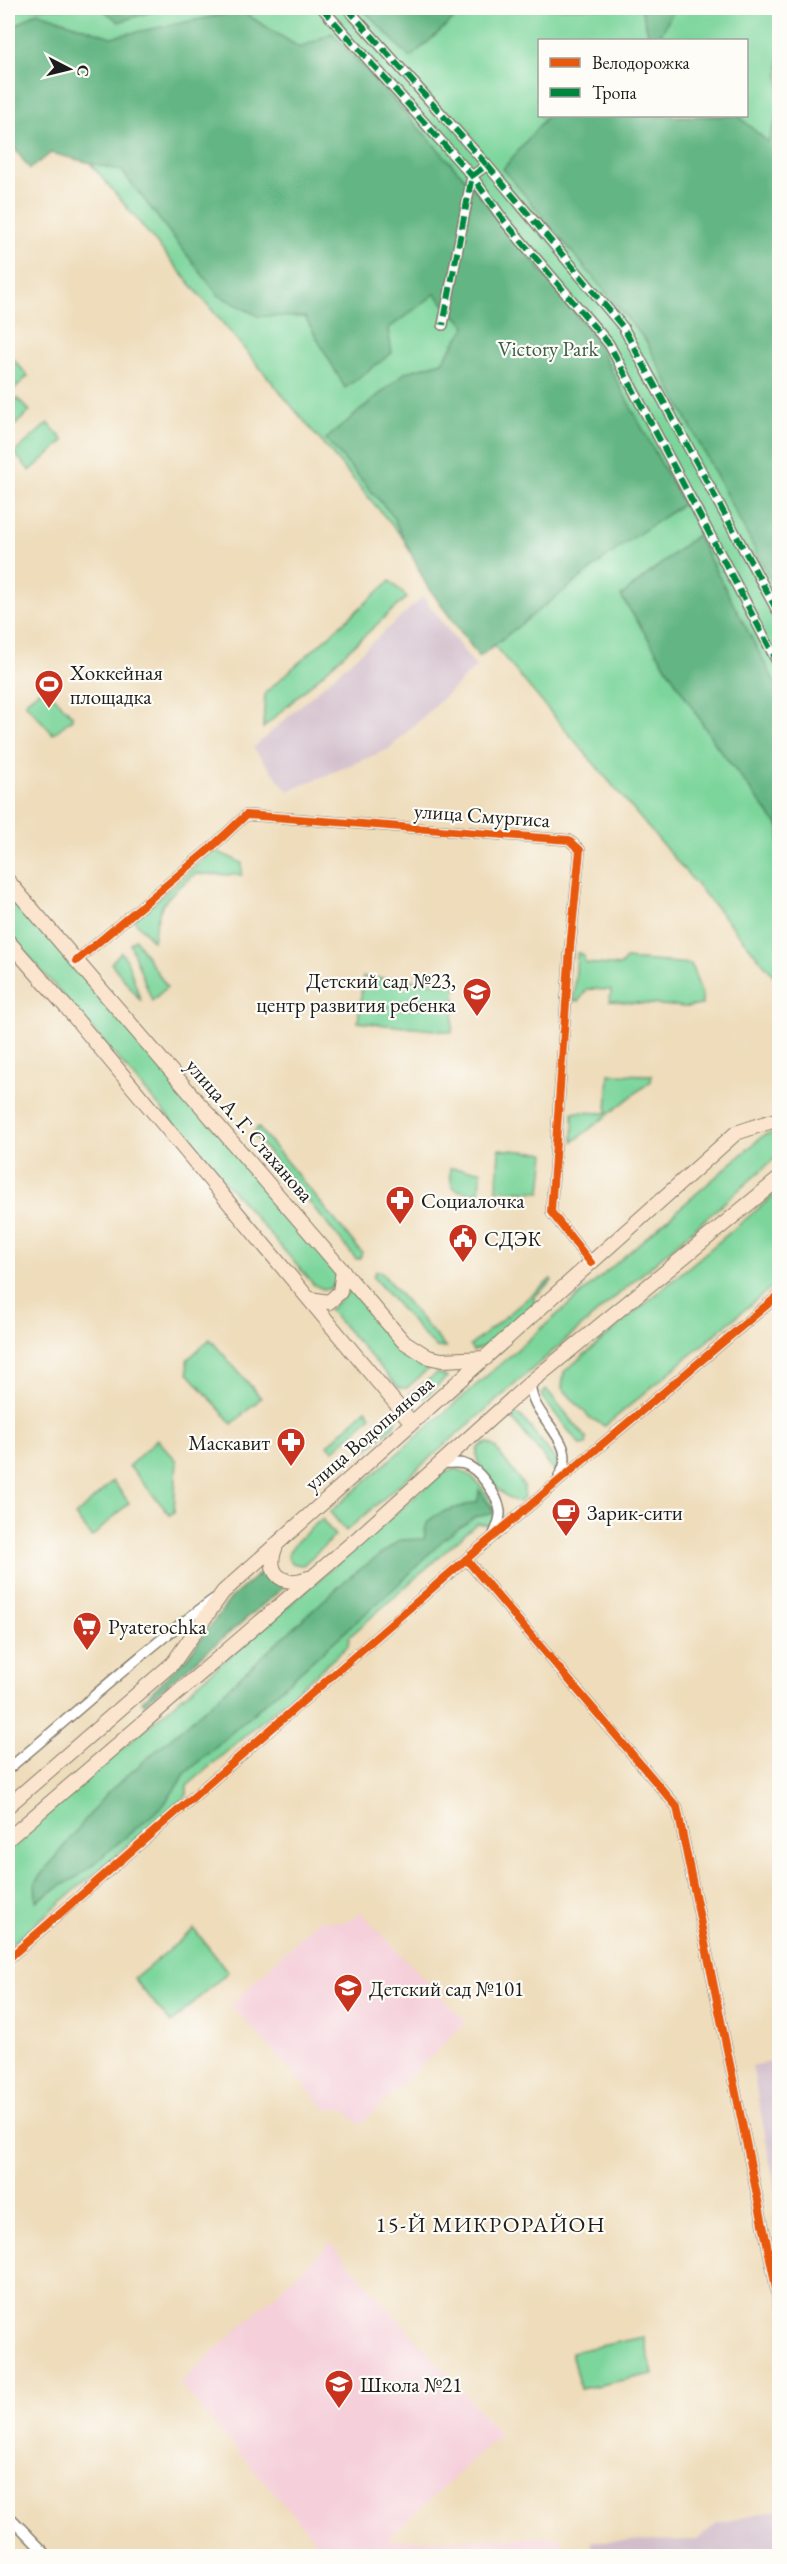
<svg xmlns="http://www.w3.org/2000/svg" width="787" height="2564" font-family="'EB Garamond',serif">
<style>
.built{fill:#f5cfda}
.industrial{fill:#d1bdcb}
.green{fill:#7bd59b;stroke:#4c785c;stroke-width:1.5;fill-rule:evenodd}
.forest{fill:#64b683;stroke:#406950;stroke-width:1.5}
.lines{fill:none;stroke-linecap:round;stroke-linejoin:round}
.street-casing{stroke:#857c6b;stroke-width:12}
.secondary-casing{stroke:#857c6b;stroke-width:16}
.street{stroke:#fff;stroke-width:9}
.secondary{stroke:#fce5cf;stroke-width:14}
.quiet{stroke:#00873e;stroke-width:6;stroke-dasharray:12 6;stroke-linecap:butt}
.cycleway-casing{stroke:#fdfcf7;stroke-width:11}
.cycleway{stroke:#e8590c;stroke-width:8}
.labels{text-anchor:middle;dominant-baseline:central;stroke-width:4.5;stroke-linejoin:round;paint-order:stroke}
.park-label{font-size:21px;fill:#3d5d48;stroke:#fdfcf7}
.poi-label{font-size:21px;fill:#1c1c1c;stroke:#fdfcf7;text-anchor:start}
.street-label{font-size:21px;fill:#1c1c1c;stroke:#fdfcf7}
.neighbourhood-label{font-size:22px;letter-spacing:1.5px;fill:#1c1c1c;stroke:#fdfcf7}
</style>
<rect width="100%" height="100%" fill="#fdfcf7"/>
<filter id="ink" filterUnits="userSpaceOnUse"><feTurbulence type="fractalNoise" baseFrequency=".0167" numOctaves="2"/><feDisplacementMap in="SourceGraphic" scale="12" xChannelSelector="R" yChannelSelector="G"/><feConvolveMatrix kernelMatrix="1 2 1 2 8 2 1 2 1" color-interpolation-filters="sRGB"/></filter>
<filter id="wash" filterUnits="userSpaceOnUse"><feTurbulence type="fractalNoise" baseFrequency=".008" numOctaves="4" result="noise"/><feDisplacementMap in="SourceGraphic" scale="24" xChannelSelector="R" yChannelSelector="G"/><feGaussianBlur stdDeviation="1.35" result="paint"/><feColorMatrix in="noise" values="0 0 0 0 0 0 0 0 0 0 0 0 0 0 0 0 0 1.4 0 .05"/><feComposite in="paint" operator="in"/></filter>
<g filter="url(#wash)">
<rect width="100%" height="100%" fill="#eedcba"/>
<path class="built" d="M 361,1913 L 466,2022 L 360,2125 L 345,2110 L 326,2109 L 231,2005 L 317,1921 L 347,1922 Z
M 331,2243 L 500,2434 L 387,2540 L 561,2537 L 561,2556 L 329,2556 L 179,2384 Z"/>
<path class="industrial" d="M 423,597 L 476,667 L 389,749 L 288,791 L 253,748 Z
M 779,2060 L 780,2060 L 779,2209 L 752,2066 Z
M 779,2510 L 779,2556 L 592,2556 L 591,2541 L 697,2540 L 717,2523 Z"/>
<path class="green" d="M 17,8 L 779,8 L 779,982 L 309,427 L 8,64 L 8,16 ZM 540,40 L 746,40 L 746,116 L 540,116 Z
M 8,353 L 28,376 L 8,395 Z
M 17,398 L 30,411 L 11,429 L 8,426 L 8,407 Z
M 48,423 L 64,441 L 30,471 L 14,453 Z
M 390,581 L 407,597 L 263,728 L 265,693 Z
M 44,687 L 72,715 L 72,719 L 53,734 L 26,704 L 27,700 Z
M 214,850 L 242,863 L 242,875 L 195,874 C 164,900 159,900 153,941 L 134,920 Z
M 8,889 L 337,1270 L 337,1280 L 330,1289 L 323,1289 L 314,1285 L 8,932 Z
M 135,939 L 167,987 L 152,1001 L 130,944 Z
M 121,952 L 127,960 L 141,1001 L 111,963 Z
M 577,953 L 582,954 L 586,963 L 620,966 L 626,959 L 691,964 L 702,995 L 702,1005 L 686,1007 L 610,1001 L 611,990 L 587,989 L 579,1001 L 574,1001 Z
M 363,977 L 456,984 L 452,1032 L 358,1022 Z
M 609,1074 L 652,1075 L 651,1081 L 573,1142 L 573,1112 L 607,1113 Z
M 258,1127 L 362,1253 L 360,1258 L 356,1259 L 253,1134 Z
M 779,1131 L 779,1155 L 346,1531 L 330,1512 L 764,1135 Z
M 499,1149 L 545,1153 L 541,1192 L 497,1190 Z
M 450,1168 L 481,1171 L 479,1193 C 458,1192 449,1193 450,1168 Z
M 779,1191 L 779,1281 L 605,1426 L 590,1418 L 562,1388 L 564,1372 Z
M 380,1271 L 446,1348 L 436,1347 L 427,1339 L 373,1277 L 375,1272 Z
M 551,1279 L 552,1281 L 534,1297 L 534,1304 L 484,1346 L 473,1351 L 470,1346 Z
M 351,1290 L 404,1350 L 429,1368 L 407,1388 L 399,1388 L 329,1310 Z
M 210,1339 L 261,1398 L 232,1424 L 188,1373 L 187,1360 Z
M 437,1373 L 447,1377 L 424,1398 L 410,1394 Z
M 546,1389 L 587,1439 L 586,1445 L 580,1445 L 541,1396 Z
M 366,1409 L 371,1416 L 333,1451 L 328,1445 Z
M 399,1411 L 394,1426 L 364,1452 L 358,1445 Z
M 516,1414 L 522,1417 L 558,1463 L 558,1470 L 553,1469 L 512,1418 Z
M 157,1439 L 177,1461 L 174,1512 L 170,1515 L 129,1466 Z
M 489,1443 L 495,1447 L 524,1486 L 524,1498 L 519,1502 C 502,1501 454,1447 489,1443 Z
M 457,1469 C 475,1475 495,1499 495,1518 L 490,1525 L 477,1523 L 349,1637 L 348,1646 L 187,1786 L 187,1795 L 8,1947 L 8,1847 L 433,1481 L 446,1472 Z
M 113,1481 L 129,1503 L 92,1537 L 75,1516 Z
M 322,1519 L 335,1536 L 303,1565 C 264,1563 313,1527 322,1519 Z
M 194,1929 L 228,1972 L 171,2023 L 134,1979 Z
M 644,2337 L 653,2374 L 580,2389 L 571,2352 Z"/>
<path class="forest" d="M 101,8 L 162,8 L 119,22 Z
M 362,8 L 466,8 L 410,58 Z
M 641,8 L 675,8 L 658,40 L 650,40 Z
M 241,11 L 300,48 L 332,33 L 480,195 L 591,333 L 683,504 L 624,544 L 479,657 L 426,584 L 392,515 L 326,439 L 406,372 L 442,362 L 466,326 L 435,294 L 388,329 L 392,353 L 345,388 L 305,317 L 258,316 L 218,295 L 122,171 L 51,153 L 30,169 L 8,140 L 8,31 L 37,12 L 111,37 Z
M 779,112 L 779,596 L 646,341 L 503,169 L 547,116 L 738,116 L 768,142 Z
M 697,535 L 779,690 L 779,827 L 716,745 L 621,596 Z
M 479,1490 L 495,1513 L 475,1517 L 444,1539 L 400,1583 L 185,1774 L 163,1806 L 80,1875 L 36,1901 L 35,1882 L 107,1793 L 207,1707 L 347,1579 L 400,1540 L 424,1539 C 425,1535 425,1528 427,1524 C 436,1509 463,1508 478,1501 Z
M 267,1567 L 271,1580 L 284,1587 L 144,1704 L 142,1701 L 186,1659 L 231,1598 Z"/>
</g>
<g filter="url(#ink)">
<g class="lines">
<g class="street-casing">
<path id="street" d="M 322,8 L 472,176 L 505,222 L 609,344 L 780,667
M 347,8 L 487,165 L 472,176 L 443,325
M 487,165 L 623,327 L 780,616
M 779,792 L 780,791
M 76,961 L 213,846 L 246,815 L 569,840 L 580,850 L 570,948 L 551,1212 L 591,1263
M 531,1382 C 527,1417 583,1441 559,1476
M 440,1463 C 447,1464 457,1462 464,1464 C 479,1468 498,1496 500,1511 C 501,1519 497,1527 494,1534
M 466,1559 L 677,1807 L 774,2278 L 780,2315
M 8,1769 C 77,1712 142,1651 214,1599
M 8,1959 L 444,1578 L 780,1294
M 8,2515 L 48,2556"/>
</g>
<g class="secondary-casing">
<path id="secondary" d="M 8,881 L 403,1341 L 428,1357 L 442,1360 L 486,1358
M 8,941 L 66,1007 L 412,1423
M 310,1299 L 329,1302 L 340,1292 L 343,1270
M 276,1546 C 265,1572 281,1588 308,1578
M 8,1806 L 173,1663 L 223,1592 L 736,1133 L 772,1121 L 780,1124
M 8,1839 L 359,1537 L 531,1382 L 780,1178"/>
</g>
<use href="#street" class="street"/>
<use href="#secondary" class="secondary"/>
<path class="quiet" d="M 322,8 L 472,176 L 505,222 L 609,344 L 780,667
M 347,8 L 487,165 L 472,176 L 443,325
M 487,165 L 623,327 L 780,616
M 779,792 L 780,791"/>
<g class="cycleway-casing">
<path id="cycleway" d="M 76,961 L 213,846 L 246,815 L 569,840 L 580,850 L 570,948 L 551,1212 L 591,1263
M 466,1559 L 677,1807 L 774,2278 L 780,2315
M 8,1959 L 444,1578 L 780,1294"/>
</g>
<use href="#cycleway" class="cycleway"/>
</g>
</g>
<defs>
<g id="stadium-pin" transform="scale(1.5)"><path d="M0 17L-7.5 6A9.5 9.5 0 1 1 7.5 6Z" fill="#c8321e" stroke="#fdfcf7"/><path d="M0-5a6.5 5 0 1 0 0 10a6.5 5 0 1 0 0-10ZM-3.5-1.8h7v3.6h-7Z" fill="#fff"/></g>
<g id="school-pin" transform="scale(1.5)"><path d="M0 17L-7.5 6A9.5 9.5 0 1 1 7.5 6Z" fill="#c8321e" stroke="#fdfcf7"/><path d="M0-5L7-2L0 1L-7-2ZM-4 1L0 2.5L4 1V4Q0 6-4 4Z" fill="#fff"/></g>
<g id="pharmacy-pin" transform="scale(1.5)"><path d="M0 17L-7.5 6A9.5 9.5 0 1 1 7.5 6Z" fill="#c8321e" stroke="#fdfcf7"/><path d="M-2-6h4v4h4v4h-4v4h-4v-4h-4v-4h4Z" fill="#fff"/></g>
<g id="civic-pin" transform="scale(1.5)"><path d="M0 17L-7.5 6A9.5 9.5 0 1 1 7.5 6Z" fill="#c8321e" stroke="#fdfcf7"/><path d="M-.6-6.5H3V-4.5H.6V-3L4-1V1h2V6H-6V1h2V-1L-.6-3ZM-1.2 2.5V6h2.4V2.5Z" fill="#fff"/></g>
<g id="cafe-pin" transform="scale(1.5)"><path d="M0 17L-7.5 6A9.5 9.5 0 1 1 7.5 6Z" fill="#c8321e" stroke="#fdfcf7"/><path d="M-5.5-4.5H6V0H3Q3 3.5 0 3.5H-2.5Q-5.5 3.5-5.5 0ZM3-3.2v2h1.7v-2ZM-6 4.5H4V6H-6Z" fill="#fff"/></g>
<g id="supermarket-pin" transform="scale(1.5)"><path d="M0 17L-7.5 6A9.5 9.5 0 1 1 7.5 6Z" fill="#c8321e" stroke="#fdfcf7"/><path d="M-6-5.5h2.5l.6 2H6L4.5 2H-2.5L-4.4-4H-6ZM-1.5 3.2a1.3 1.3 0 1 0 .1 0ZM3 3.2a1.3 1.3 0 1 0 .1 0Z" fill="#fff"/></g>
</defs>
<g fill-rule="evenodd">
<use href="#stadium-pin" x="49" y="684"/>
<use href="#school-pin" x="477" y="992"/>
<use href="#pharmacy-pin" x="400" y="1200"/>
<use href="#civic-pin" x="463" y="1238"/>
<use href="#pharmacy-pin" x="291" y="1442"/>
<use href="#cafe-pin" x="566" y="1512"/>
<use href="#supermarket-pin" x="87" y="1626"/>
<use href="#school-pin" x="348" y="1988"/>
<use href="#school-pin" x="339" y="2384"/>
</g>
<g class="labels">
<g class="park-label">
<text x="548" y="348">Victory Park</text>
</g>
<g class="poi-label">
<text x="70" y="672">Хоккейная<tspan x="70" dy="24">площадка</tspan></text>
<text x="456" y="980" text-anchor="end">Детский сад №23,<tspan x="456" dy="24">центр развития ребенка</tspan></text>
<text x="421" y="1200">Социалочка</text>
<text x="484" y="1238">СДЭК</text>
<text x="270" y="1442" text-anchor="end">Маскавит</text>
<text x="587" y="1512">Зарик-сити</text>
<text x="108" y="1626">Pyaterochka</text>
<text x="369" y="1988">Детский сад №101</text>
<text x="360" y="2384">Школа №21</text>
</g>
<g class="street-label">
<text transform="translate(482 815) rotate(4)">улица Смургиса</text>
<text transform="translate(250 1130) rotate(49)">улица А. Г. Стаханова</text>
<text transform="translate(369 1433) rotate(-41)">улица Водопьянова</text>
</g>
<g class="neighbourhood-label">
<text x="491" y="2224">15-Й МИКРОРАЙОН</text>
</g>
</g>
<rect width="787" height="2564" fill="none" stroke="#fdfcf7" stroke-width="30"/>
<rect x="538" y="39" width="210" height="78" fill="#fdfcf7" stroke="#a3a29f" stroke-width="1.5"/>
<rect x="550" y="58" width="30" height="9" fill="#e8590c" stroke="#a3a29f" stroke-width="1.5"/>
<text x="592" y="69" font-size="18" fill="#1c1c1c">Велодорожка</text>
<rect x="550" y="88" width="30" height="9" fill="#00873e" stroke="#a3a29f" stroke-width="1.5"/>
<text x="592" y="99" font-size="18" fill="#1c1c1c">Тропа</text>
<g transform="translate(69 69) rotate(97)" stroke="#fdfcf7" stroke-width="4.5" paint-order="stroke">
<path d="M0-4.5L10 22L0 15L-10 22Z" fill="#1c1c1c"/>
<text y="-9" font-size="16" font-weight="bold" text-anchor="middle" fill="#1c1c1c">С</text>
</g>
</svg>
